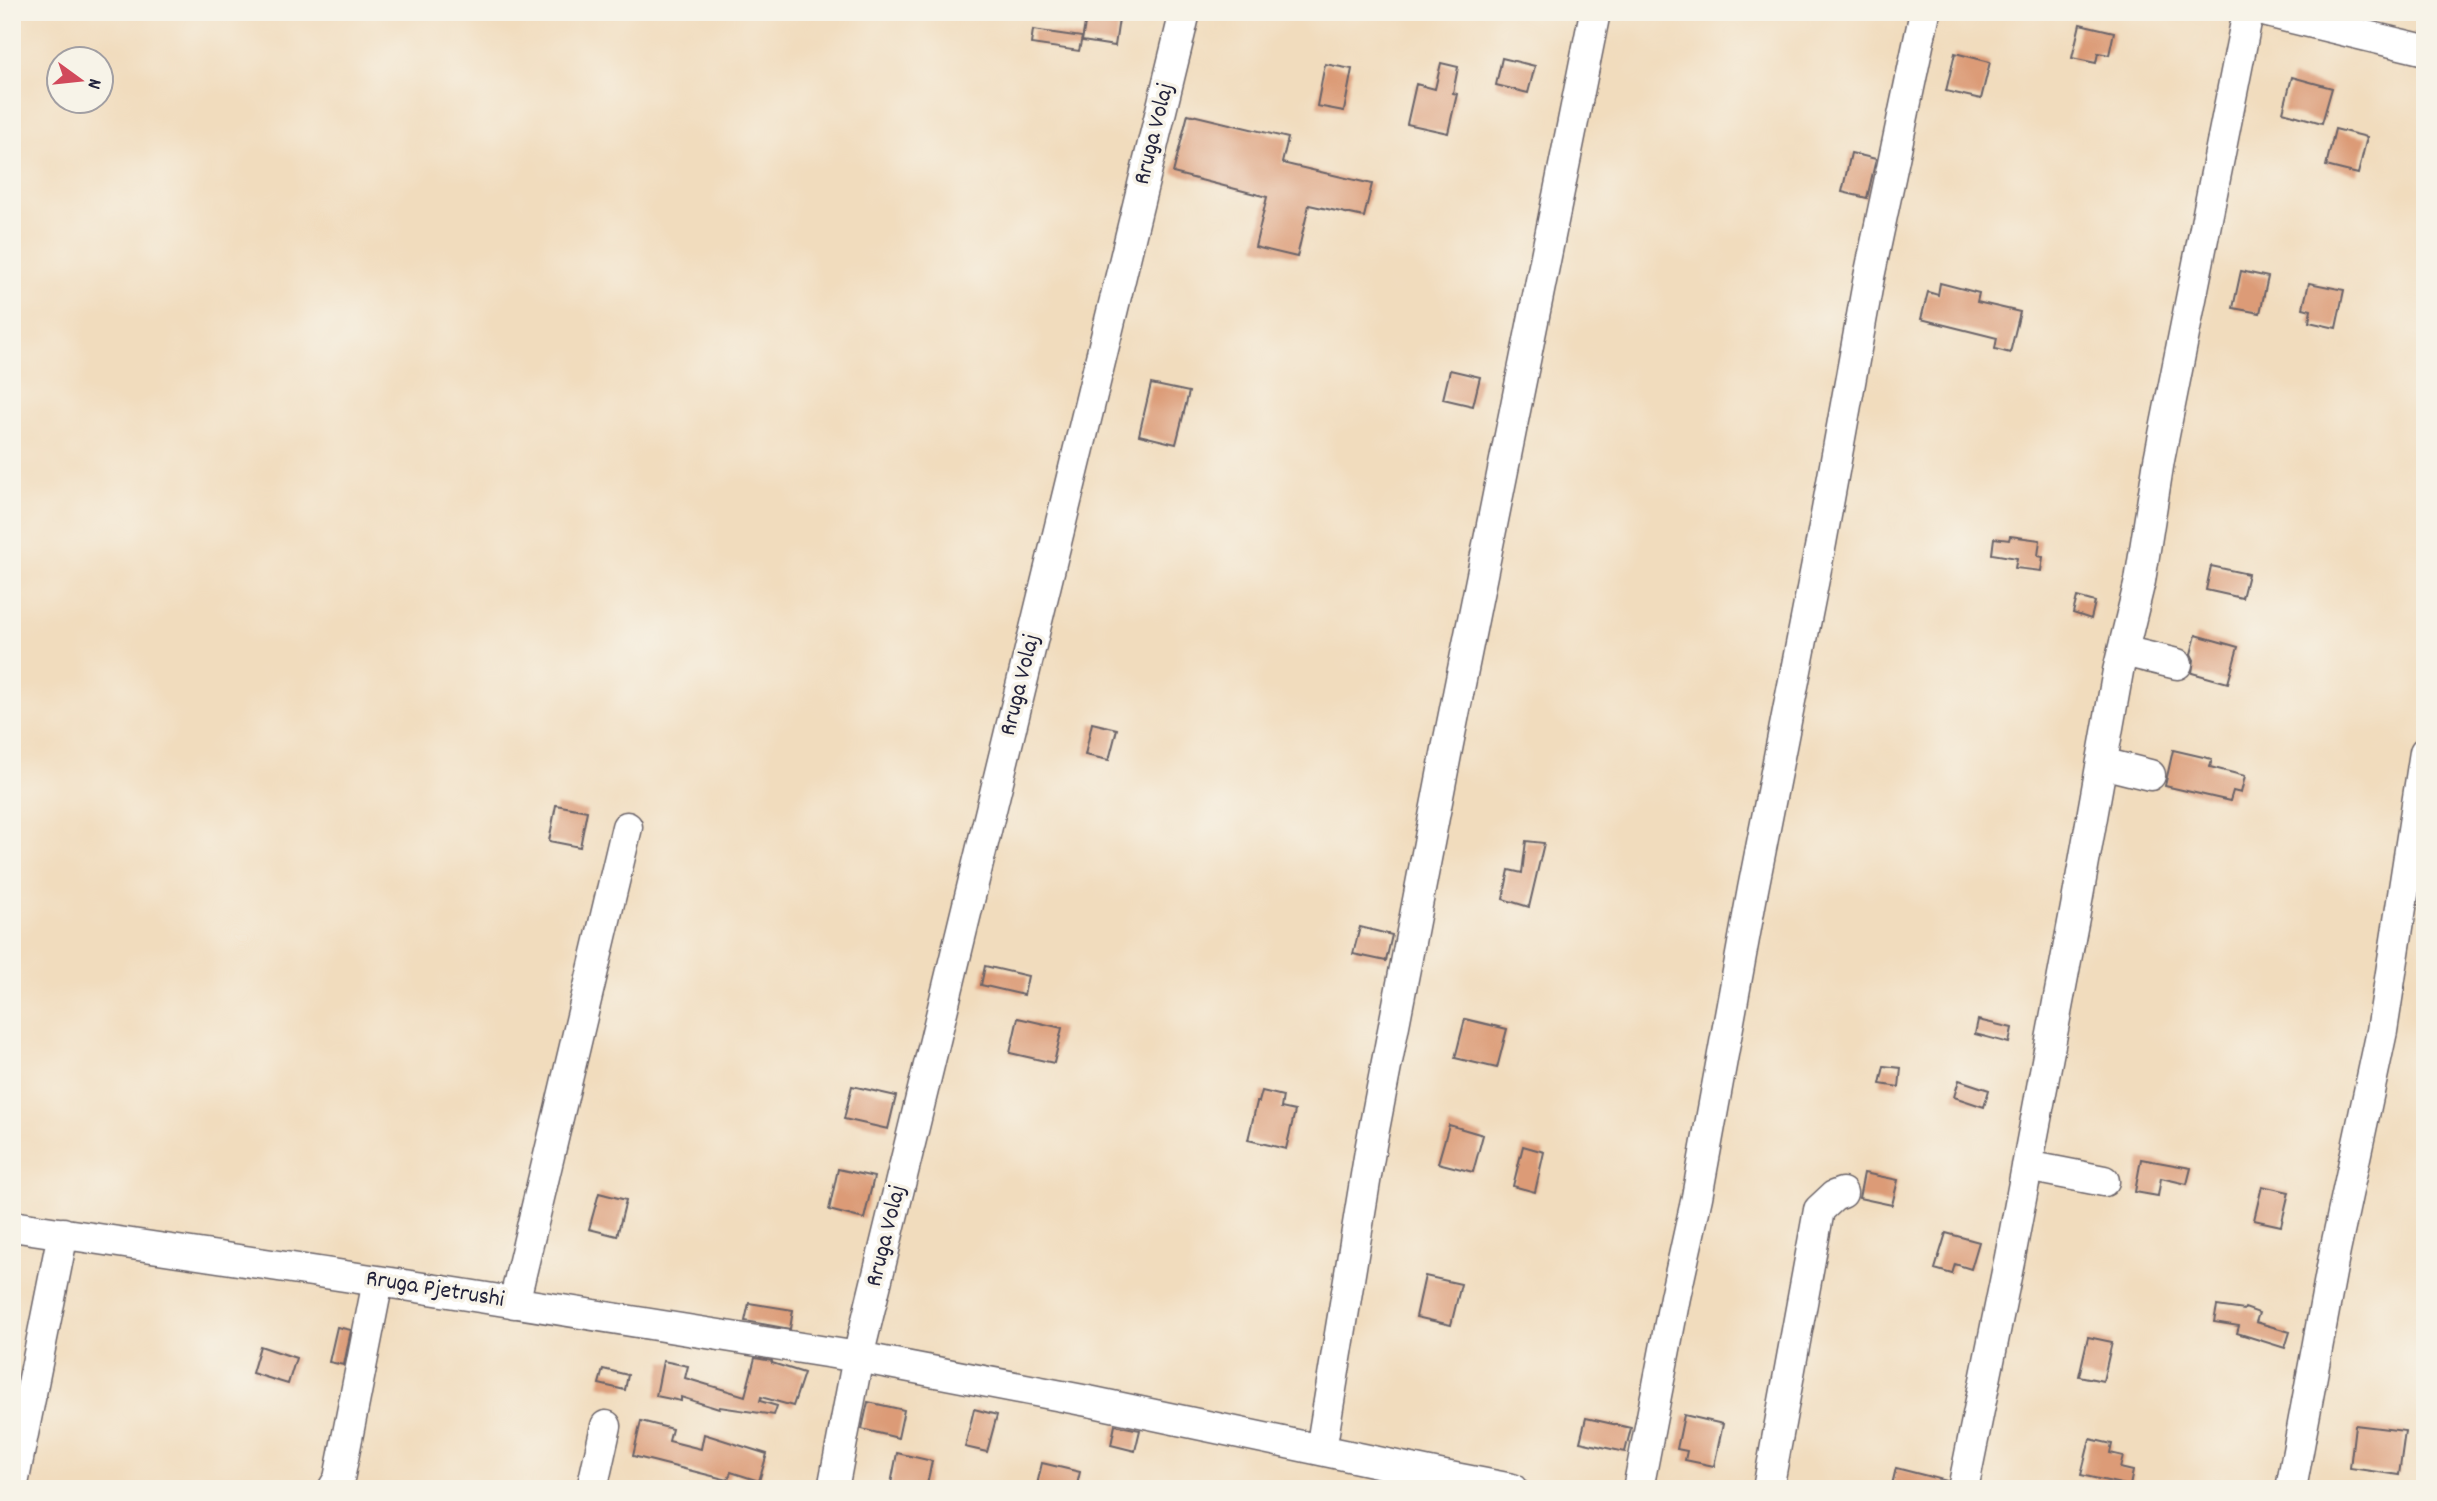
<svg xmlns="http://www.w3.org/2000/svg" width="2437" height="1501" font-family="Dekko,sans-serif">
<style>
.building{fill:#dc9b77}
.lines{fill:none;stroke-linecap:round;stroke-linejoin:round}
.minor-casing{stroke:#6a6368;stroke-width:33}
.minor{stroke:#fff;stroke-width:30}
.labels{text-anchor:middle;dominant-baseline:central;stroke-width:7;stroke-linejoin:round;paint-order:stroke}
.street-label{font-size:24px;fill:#22223b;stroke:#f7f3e8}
</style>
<rect width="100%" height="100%" fill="#f7f3e8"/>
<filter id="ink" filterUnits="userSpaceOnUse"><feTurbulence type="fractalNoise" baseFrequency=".0143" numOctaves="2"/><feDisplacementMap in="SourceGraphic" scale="14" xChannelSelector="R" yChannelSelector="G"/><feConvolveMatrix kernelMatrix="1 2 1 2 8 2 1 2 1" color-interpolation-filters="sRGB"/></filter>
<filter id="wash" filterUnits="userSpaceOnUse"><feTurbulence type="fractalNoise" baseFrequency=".00686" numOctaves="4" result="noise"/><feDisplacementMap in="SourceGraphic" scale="28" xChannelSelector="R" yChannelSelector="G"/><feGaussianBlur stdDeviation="1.57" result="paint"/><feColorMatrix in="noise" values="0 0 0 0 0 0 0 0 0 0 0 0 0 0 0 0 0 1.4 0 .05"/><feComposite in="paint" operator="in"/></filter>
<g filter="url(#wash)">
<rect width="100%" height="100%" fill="#f1dcbd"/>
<g id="blocks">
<path class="building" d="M 1087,12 L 1120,12 L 1115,46 L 1082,41 Z
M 2080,24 L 2114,32 L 2109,55 L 2098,53 L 2096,63 L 2072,58 Z
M 1033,30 L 1082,37 L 1079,51 L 1031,44 Z
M 1955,53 L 1990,62 L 1981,99 L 1946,91 Z
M 1502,58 L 1535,66 L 1528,93 L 1496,85 Z
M 1441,63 L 1458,67 L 1453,93 L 1457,94 L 1448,133 L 1407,124 L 1416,84 L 1435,89 Z
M 1325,64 L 1352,69 L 1344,111 L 1317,106 Z
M 2292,77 L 2332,88 L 2322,123 L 2283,112 Z
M 1188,114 L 1288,138 L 1282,163 L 1372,184 L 1364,217 L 1309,205 L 1297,257 L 1255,247 L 1267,197 L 1173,173 Z
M 2335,129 L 2367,137 L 2358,174 L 2326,166 Z
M 1851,153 L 1876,159 L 1867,198 L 1842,192 Z
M 2241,271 L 2268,277 L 2260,313 L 2233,308 Z
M 1940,283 L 1979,293 L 1977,302 L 2020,312 L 2010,353 L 1995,349 L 1997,338 L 1921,319 L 1928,292 L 1938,295 Z
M 2309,283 L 2344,290 L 2336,328 L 2309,322 L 2311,310 L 2303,308 Z
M 1450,370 L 1480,377 L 1473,406 L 1443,399 Z
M 1151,384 L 1189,392 L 1176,444 L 1139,435 Z
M 2010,536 L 2040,540 L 2038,556 L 2043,557 L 2041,571 L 2015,568 L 2017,558 L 1992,554 L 1994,538 L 2009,540 Z
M 2211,566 L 2248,574 L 2242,598 L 2206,590 Z
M 2077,597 L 2095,602 L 2091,619 L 2073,613 Z
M 2196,635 L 2238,647 L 2228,683 L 2192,673 L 2194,660 L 2191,654 Z
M 1092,723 L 1117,729 L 1109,760 L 1085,755 Z
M 2173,750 L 2212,759 L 2210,767 L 2245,776 L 2241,793 L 2233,791 L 2230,801 L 2165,786 Z
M 556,805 L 587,811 L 580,847 L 549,841 Z
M 1526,841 L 1544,843 L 1529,907 L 1503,899 L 1509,870 L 1522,873 Z
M 1360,927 L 1392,935 L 1386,961 L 1353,954 Z
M 985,966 L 1028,976 L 1024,995 L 981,985 Z
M 1018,1018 L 1062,1028 L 1054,1063 L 1010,1053 Z
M 1465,1019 L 1507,1029 L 1497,1068 L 1455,1058 Z
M 1978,1020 L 2012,1028 L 2009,1043 L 1975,1034 Z
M 1884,1066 L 1901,1068 L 1899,1087 L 1880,1084 Z
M 1959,1080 L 1989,1090 L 1984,1107 L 1954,1097 Z
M 852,1086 L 896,1096 L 888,1129 L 844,1119 Z
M 1262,1091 L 1283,1096 L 1281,1108 L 1295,1111 L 1286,1149 L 1248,1140 L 1257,1102 L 1259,1102 Z
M 1449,1125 L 1483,1135 L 1473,1172 L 1438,1163 Z
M 1523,1146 L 1544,1152 L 1535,1192 L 1513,1186 Z
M 2141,1159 L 2191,1168 L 2187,1184 L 2161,1178 L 2158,1196 L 2135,1192 Z
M 838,1169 L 874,1177 L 864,1219 L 829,1210 Z
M 1864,1173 L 1898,1180 L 1892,1205 L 1859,1198 Z
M 2262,1186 L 2289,1192 L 2281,1226 L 2254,1220 Z
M 599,1193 L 626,1200 L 617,1236 L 589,1229 Z
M 1946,1233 L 1979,1242 L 1971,1269 L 1955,1264 L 1952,1274 L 1935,1269 Z
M 1425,1276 L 1461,1284 L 1451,1325 L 1416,1317 Z
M 749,1303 L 793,1310 L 790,1329 L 745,1321 Z
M 2217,1306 L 2244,1310 L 2245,1308 L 2259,1313 L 2256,1322 L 2290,1332 L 2285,1348 L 2237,1333 L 2239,1326 L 2214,1322 Z
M 337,1327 L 351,1330 L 344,1365 L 329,1362 Z
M 2088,1337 L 2112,1342 L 2103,1381 L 2079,1376 Z
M 260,1346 L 296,1358 L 288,1384 L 252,1373 Z
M 755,1358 L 772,1361 L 772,1363 L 804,1373 L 793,1406 L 761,1397 L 760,1401 L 777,1406 L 774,1415 L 720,1407 L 719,1409 L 681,1397 L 681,1401 L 656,1396 L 663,1361 L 688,1366 L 685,1378 L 745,1396 Z
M 603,1369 L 628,1375 L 625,1390 L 599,1384 Z
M 868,1402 L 904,1410 L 898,1438 L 862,1429 Z
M 974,1409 L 997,1415 L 987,1452 L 965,1447 Z
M 1684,1415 L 1723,1424 L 1714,1466 L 1685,1460 L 1687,1451 L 1677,1449 Z
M 1586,1418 L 1631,1428 L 1625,1452 L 1580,1442 Z
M 641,1421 L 672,1429 L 669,1441 L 701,1449 L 704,1434 L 767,1454 L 759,1481 L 731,1472 L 728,1480 L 633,1456 Z
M 1115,1425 L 1140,1430 L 1135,1451 L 1111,1445 Z
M 2355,1425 L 2405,1431 L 2399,1475 L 2350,1468 Z
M 2090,1439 L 2112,1444 L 2110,1453 L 2123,1456 L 2120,1468 L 2133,1471 L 2130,1486 L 2081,1475 Z
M 897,1453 L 932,1461 L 926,1489 L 890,1489 Z
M 1042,1463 L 1080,1472 L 1076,1489 L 1036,1489 Z
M 1896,1468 L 1947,1481 L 1946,1489 L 1891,1489 Z"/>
</g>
</g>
<g filter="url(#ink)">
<use href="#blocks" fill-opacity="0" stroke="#6a6368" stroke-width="2"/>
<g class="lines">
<g class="minor-casing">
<path id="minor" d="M 2267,12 L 2425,50
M 2123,651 L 2177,664
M 2102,763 L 2150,775
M 2027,1166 L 2104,1181
M 12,1226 L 398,1284 L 858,1357 L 1093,1402 L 1439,1475 L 1512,1489
M 514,1303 L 627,827
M 1321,1450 L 1371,1145 L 1448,744 L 1595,12
M 12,1489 L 63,1233
M 333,1489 L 339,1479 L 378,1281
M 592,1489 L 606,1426
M 833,1489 L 858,1357 L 1185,12
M 1638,1489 L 1675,1297 L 1697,1197 L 1753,889 L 1821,543 L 1869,277 L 1925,12
M 1768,1489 L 1819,1210 L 1834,1196 L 1842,1193
M 1963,1489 L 2010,1257 L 2076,907 L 2118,671 L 2140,581 L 2159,460 L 2248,12
M 2291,1489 L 2335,1251 L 2382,1031 L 2425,752"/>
</g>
<use href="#minor" class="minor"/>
</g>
</g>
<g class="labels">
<g class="street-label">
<text transform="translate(1155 134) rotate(-76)">Rruga Volaj</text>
<text transform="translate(1021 685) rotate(-76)">Rruga Volaj</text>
<text transform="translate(887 1236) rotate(-76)">Rruga Volaj</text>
<text transform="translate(435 1290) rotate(9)">Rruga Pjetrushi</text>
</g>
</g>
<rect width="2437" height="1501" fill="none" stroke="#f7f3e8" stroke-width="42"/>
<g transform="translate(80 80) rotate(105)"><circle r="33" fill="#f7f3e8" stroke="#a29fa3" stroke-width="2"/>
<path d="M0-5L12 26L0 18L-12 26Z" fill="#d1495b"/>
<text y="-10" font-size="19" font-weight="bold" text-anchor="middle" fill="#22223b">N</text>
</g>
</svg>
